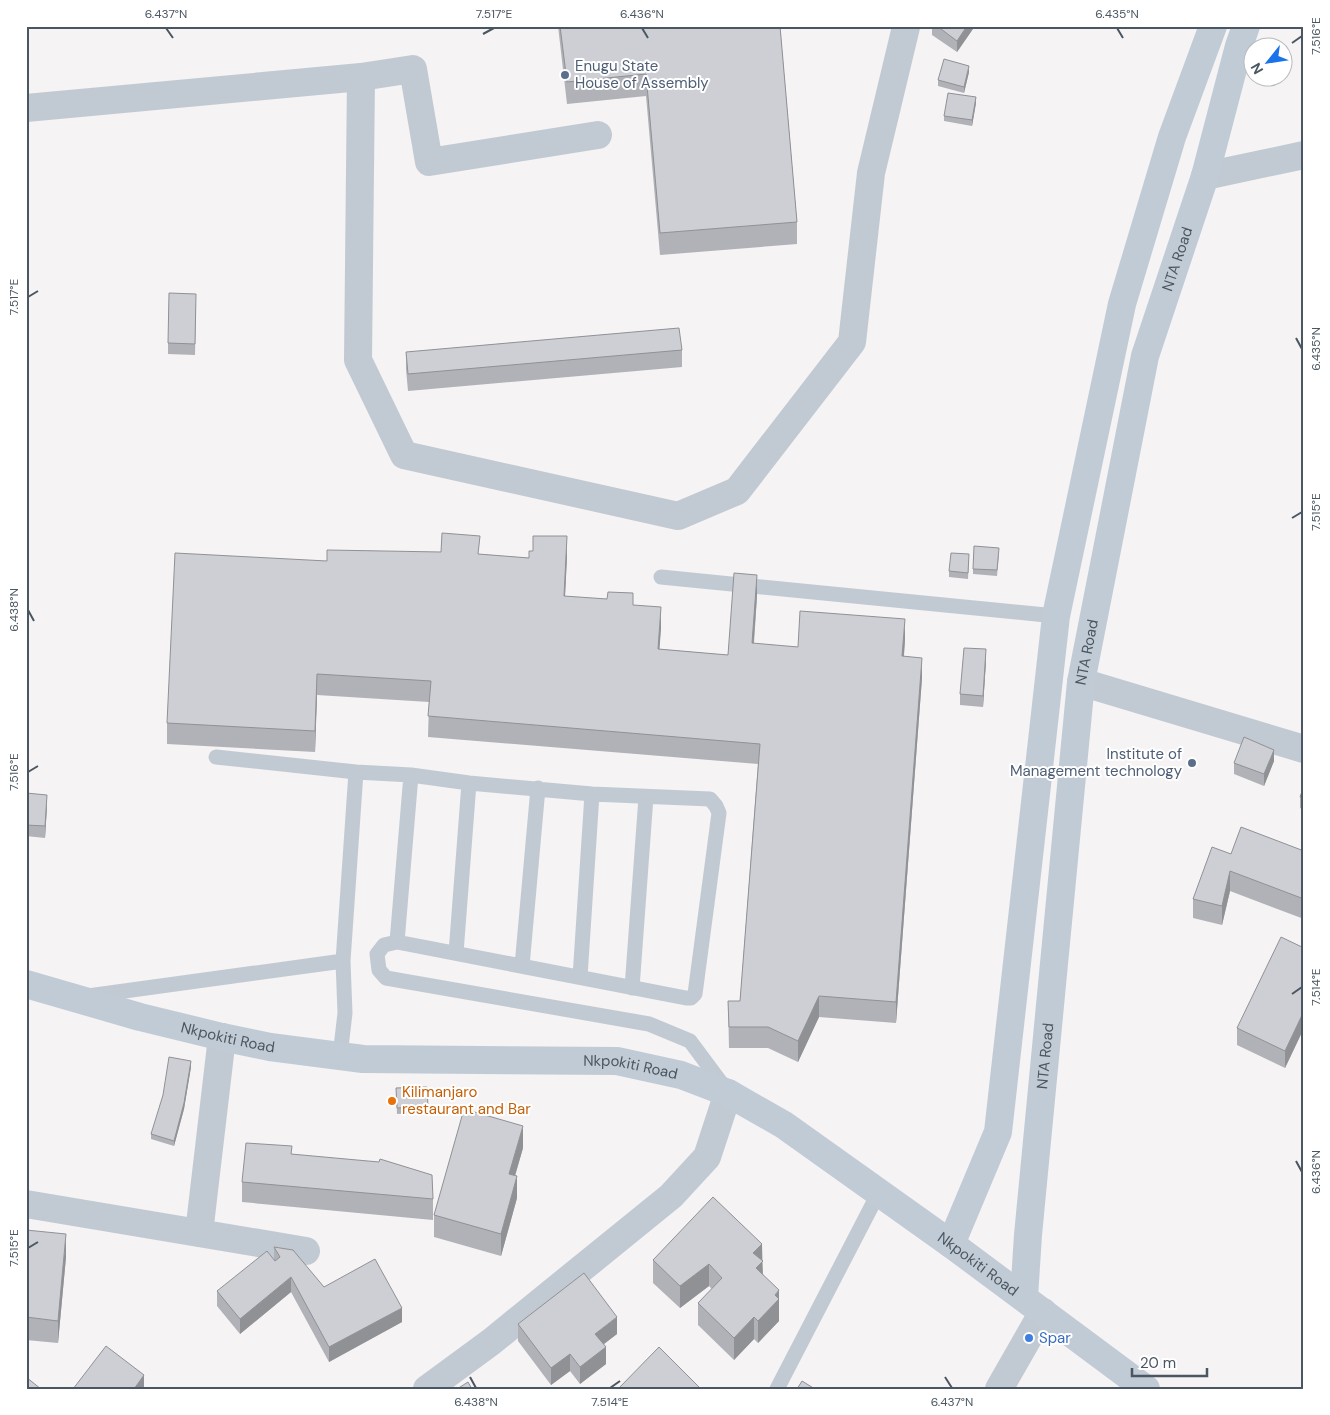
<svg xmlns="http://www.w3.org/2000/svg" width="1330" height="1415" font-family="'DM Sans',sans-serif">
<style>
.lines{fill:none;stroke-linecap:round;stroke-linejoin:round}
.lane{stroke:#c1cad2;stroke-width:15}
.street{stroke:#c1cad2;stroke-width:28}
.secondary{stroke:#c1cbd6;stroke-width:28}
.wall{fill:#b0b2b7}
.shaded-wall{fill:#909195}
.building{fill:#cdcfd5;stroke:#909195}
.ticks{fill:none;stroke:#4a5661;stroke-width:2}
.service-dot{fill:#5c6f8a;stroke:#fff;stroke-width:2}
.food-dot{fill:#e8710a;stroke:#fff;stroke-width:2}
.shop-dot{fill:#3f7fe0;stroke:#fff;stroke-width:2}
.labels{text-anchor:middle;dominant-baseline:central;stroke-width:4;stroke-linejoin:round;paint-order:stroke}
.service-label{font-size:15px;fill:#4e5e75;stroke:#fff;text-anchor:start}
.street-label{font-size:15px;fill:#4a5661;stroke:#fff}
.food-label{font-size:15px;fill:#c56008;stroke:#fff;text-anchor:start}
.shop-label{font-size:15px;fill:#366cbe;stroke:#fff;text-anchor:start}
.neatline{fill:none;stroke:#4a5661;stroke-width:2}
.ticks-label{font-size:12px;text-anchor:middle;fill:#4a5661}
</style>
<rect width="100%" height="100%" fill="#f5f3f3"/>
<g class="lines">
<path class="lane" d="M 661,577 L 1056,616
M 216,757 L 356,772 L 411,775 L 469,783 L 592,794 L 710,799 L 716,806 L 719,813 L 695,994 L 691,998 L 686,998 L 397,942 L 384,945 L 377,954 L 379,970 L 386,978 L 649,1024 L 690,1041 L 725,1088
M 397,942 L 411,775
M 456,953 L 469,783
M 522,966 L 538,788
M 580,977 L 592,794
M 632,988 L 646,797
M 88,996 L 343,961
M 340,1056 L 345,1013 L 343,961 L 356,772
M 777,1389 L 879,1192"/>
<path class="street" d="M 361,77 L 358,360 L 404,455 L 678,516 L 737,491 L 852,342 L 871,173 L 906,27
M 26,108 L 361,77 L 413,69 L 429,162 L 598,135
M 1205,176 L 1304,155
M 1081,682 L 1304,749
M 26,1204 L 306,1251
M 199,1233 L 222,1037
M 427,1389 L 491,1342 L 671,1196 L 707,1157 L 728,1093
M 999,1389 L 1043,1312"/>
<g class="secondary">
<path id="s1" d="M 26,984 L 140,1017 L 222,1037 L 270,1047 L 363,1059 L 617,1061 L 681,1075 L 728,1093 L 784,1125 L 951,1244 L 1146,1389"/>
<path d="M 951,1244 L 998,1132 L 1056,616 L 1122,304 L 1172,137 L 1213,26"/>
<path id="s2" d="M 1024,1297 L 1028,1235 L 1081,682 L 1145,356 L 1205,176 L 1239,46 L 1246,26"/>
</g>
</g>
<path class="wall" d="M 558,26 L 780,26 L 797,222 L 797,244 L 660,255 L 646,96 L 567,104 Z
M 932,26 L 975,26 L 957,52 L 932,35 Z
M 969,72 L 964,93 L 938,86 L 938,80 Z
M 976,103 L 972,126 L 944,121 L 944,116 Z
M 196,305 L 195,355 L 168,354 L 168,343 Z
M 682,350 L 682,367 L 408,391 L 406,369 L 406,352 Z
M 533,536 L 567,557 L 565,596 L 633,605 L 661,628 L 659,649 L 728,655 L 757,596 L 754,644 L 798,647 L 905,640 L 904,656 L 922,678 L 896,1023 L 819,1017 L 798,1062 L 768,1048 L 729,1048 L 728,1001 L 740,1001 L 758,764 L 428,737 L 429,702 L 317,695 L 315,752 L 167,744 L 167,723 L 327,561 L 480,554 L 529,558 L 533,551 Z
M 999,554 L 997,576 L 973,574 L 973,569 Z
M 969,560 L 968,579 L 949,577 L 949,571 Z
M 986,661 L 983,707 L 960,705 L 960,694 Z
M 1274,761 L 1264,786 L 1234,774 L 1234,763 Z
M 1304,786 L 1304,810 L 1300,808 L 1300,797 Z
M 26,793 L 47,806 L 45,838 L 26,836 Z
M 1304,851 L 1304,919 L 1230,891 L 1222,925 L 1193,918 L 1193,899 L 1231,854 Z
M 1304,948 L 1304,1028 L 1285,1068 L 1237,1045 L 1237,1028 Z
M 191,1067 L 184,1109 L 174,1146 L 151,1139 L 151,1134 Z
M 427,1087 L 428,1112 L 397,1114 L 396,1088 Z
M 523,1148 L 515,1176 L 517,1198 L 501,1256 L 434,1237 L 434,1215 Z
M 292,1154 L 433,1199 L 433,1220 L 242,1202 L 242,1182 Z
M 26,1230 L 66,1257 L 58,1343 L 26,1340 Z
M 274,1247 L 324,1287 L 402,1322 L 329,1362 L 291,1292 L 240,1334 L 217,1306 L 217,1291 L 274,1260 Z
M 653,1260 L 762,1261 L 763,1274 L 779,1312 L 779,1321 L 758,1343 L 754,1339 L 734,1360 L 698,1325 L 698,1303 L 712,1289 L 709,1286 L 680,1308 L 653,1283 Z
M 518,1324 L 617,1334 L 603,1344 L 606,1364 L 580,1384 L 570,1371 L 551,1385 L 518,1341 Z"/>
<path class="shaded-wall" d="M 967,26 L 975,26 L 957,52 L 957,41 Z
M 969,66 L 969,72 L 964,93 L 964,87 Z
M 976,97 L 976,103 L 972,126 L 972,120 Z
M 567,536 L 567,557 L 564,616 L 564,596 Z
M 757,575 L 757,596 L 752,664 L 752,643 Z
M 661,607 L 661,628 L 658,670 L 658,649 Z
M 905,619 L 905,640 L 902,677 L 902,656 Z
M 986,649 L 986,661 L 983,707 L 983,696 Z
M 922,658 L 922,678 L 896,1023 L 896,1002 Z
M 317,674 L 317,695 L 315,752 L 315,731 Z
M 1274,750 L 1274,761 L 1264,786 L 1264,774 Z
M 47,795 L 47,806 L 45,838 L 45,826 Z
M 1230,871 L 1230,891 L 1222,925 L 1222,906 Z
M 819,996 L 819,1017 L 798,1062 L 798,1041 Z
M 1304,1011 L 1304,1028 L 1285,1068 L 1285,1051 Z
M 191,1061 L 191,1067 L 184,1109 L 174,1146 L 174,1141 Z
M 523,1126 L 523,1148 L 509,1196 L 509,1174 Z
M 517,1176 L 517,1198 L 501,1256 L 501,1234 Z
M 66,1234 L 66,1257 L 58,1343 L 58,1321 Z
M 762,1244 L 763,1283 L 756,1290 L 753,1253 Z
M 709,1264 L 709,1286 L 680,1308 L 680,1286 Z
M 291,1277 L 291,1292 L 240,1334 L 240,1319 Z
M 779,1290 L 779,1321 L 758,1343 L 758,1321 L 775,1295 Z
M 402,1308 L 402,1322 L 329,1362 L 329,1347 Z
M 617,1317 L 617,1334 L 595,1351 L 595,1334 Z
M 754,1317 L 754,1339 L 734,1360 L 734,1338 Z
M 606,1347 L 606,1364 L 580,1384 L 580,1367 Z
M 570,1354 L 570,1371 L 551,1385 L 551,1368 Z
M 144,1375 L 144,1389 L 134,1389 Z"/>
<path class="building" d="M 560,26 L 780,26 L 797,222 L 660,233 L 646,74 L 567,82 Z
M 937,26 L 967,26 L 957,41 Z
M 944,59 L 969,66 L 964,87 L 938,80 Z
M 948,93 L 976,97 L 972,120 L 944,116 Z
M 169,293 L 196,294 L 195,344 L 168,343 Z
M 679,328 L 682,350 L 408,374 L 406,352 Z
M 442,533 L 480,536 L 478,554 L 529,558 L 529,551 L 533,551 L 533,536 L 567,536 L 564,596 L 607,599 L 608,592 L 633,593 L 633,605 L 661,607 L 658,649 L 728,655 L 734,573 L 757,575 L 752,643 L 798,647 L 800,611 L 905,619 L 902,656 L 922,658 L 896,1002 L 819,996 L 798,1041 L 768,1027 L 729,1027 L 728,1001 L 740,1001 L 760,744 L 428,716 L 431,681 L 317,674 L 315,731 L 167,723 L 175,553 L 327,561 L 327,550 L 441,552 Z
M 974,546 L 999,548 L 997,570 L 973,569 Z
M 951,553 L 969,554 L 968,573 L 949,571 Z
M 964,648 L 986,649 L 983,696 L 960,694 Z
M 1244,737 L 1274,750 L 1264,774 L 1234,763 Z
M 1304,786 L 1304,798 L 1300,797 Z
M 26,793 L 47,795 L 45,826 L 26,825 Z
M 1241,827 L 1304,851 L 1304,899 L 1230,871 L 1222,906 L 1193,899 L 1212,847 L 1231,854 Z
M 1281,937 L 1304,948 L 1304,1011 L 1285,1051 L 1237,1028 Z
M 169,1057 L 191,1061 L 184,1103 L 174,1141 L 151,1134 L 163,1095 Z
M 427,1087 L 428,1107 L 397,1108 L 396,1088 Z
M 464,1109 L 523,1126 L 509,1174 L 517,1176 L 501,1234 L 434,1215 Z
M 246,1143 L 292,1146 L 291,1154 L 379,1162 L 380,1159 L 432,1175 L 433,1199 L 242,1182 Z
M 713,1197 L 762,1244 L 753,1253 L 763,1261 L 756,1268 L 779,1290 L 775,1295 L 779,1299 L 758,1321 L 754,1317 L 734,1338 L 698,1303 L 722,1278 L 709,1264 L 680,1286 L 653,1260 Z
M 26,1230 L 66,1234 L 58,1321 L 26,1317 Z
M 274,1247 L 293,1250 L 324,1287 L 375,1259 L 402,1308 L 329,1347 L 291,1277 L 240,1319 L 217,1291 L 267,1251 L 275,1261 L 280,1257 Z
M 584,1273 L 617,1317 L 595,1334 L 606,1347 L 580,1367 L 570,1354 L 551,1368 L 518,1324 Z
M 106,1346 L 144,1375 L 134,1389 L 73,1389 Z
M 659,1347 L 701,1389 L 618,1389 Z
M 26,1377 L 41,1389 L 26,1389 Z
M 802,1381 L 815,1389 L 797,1389 Z
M 468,1382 L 472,1389 L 457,1389 Z"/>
<path class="ticks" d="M 166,28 L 173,38M 642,28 L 648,38M 1117,28 L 1123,38M 483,34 L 494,28M 1292,43 L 1302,36M 28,297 L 38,291M 1296,338 L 1302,349M 1292,518 L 1302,512M 28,610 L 34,621M 28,772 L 38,766M 1292,994 L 1302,987M 1296,1161 L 1302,1172M 28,1248 L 38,1242M 470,1377 L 476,1388M 945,1377 L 952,1388M 610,1388 L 620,1381"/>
<g class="service-dot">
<circle cx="565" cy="75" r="5"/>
<circle cx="1192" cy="763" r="5"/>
</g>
<circle class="food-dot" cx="392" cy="1101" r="5"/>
<circle class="shop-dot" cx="1029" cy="1338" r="5"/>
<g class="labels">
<g class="service-label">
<text x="575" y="66">Enugu State<tspan x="575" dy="17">House of Assembly</tspan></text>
<text x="1182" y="754" text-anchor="end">Institute of<tspan x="1182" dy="17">Management technology</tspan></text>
</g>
<g class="street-label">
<text stroke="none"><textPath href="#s2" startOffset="1052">NTA Road</textPath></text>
<text stroke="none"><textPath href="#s2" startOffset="648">NTA Road</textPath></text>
<text stroke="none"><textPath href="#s1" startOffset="209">Nkpokiti Road</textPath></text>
<text stroke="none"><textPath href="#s2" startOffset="242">NTA Road</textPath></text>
<text stroke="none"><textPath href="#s1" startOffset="614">Nkpokiti Road</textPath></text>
<text stroke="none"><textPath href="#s1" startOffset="1019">Nkpokiti Road</textPath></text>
</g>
<g class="food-label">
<text x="402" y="1092">Kilimanjaro<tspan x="402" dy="17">restaurant and Bar</tspan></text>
</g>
<g class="shop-label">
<text x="1039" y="1338">Spar</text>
</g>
</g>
<rect width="1330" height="1415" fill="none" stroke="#ffffff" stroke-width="55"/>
<g transform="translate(1268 62) rotate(240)"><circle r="24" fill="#ffffff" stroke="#b7bbc0"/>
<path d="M0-4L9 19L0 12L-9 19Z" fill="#1a73e8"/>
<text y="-8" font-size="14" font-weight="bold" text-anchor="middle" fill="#4a5661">N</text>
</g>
<path d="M1132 1368v8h75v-8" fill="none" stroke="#4a5661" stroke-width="2.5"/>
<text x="1140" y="1368" font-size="15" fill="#4a5661" stroke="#ffffff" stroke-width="4" paint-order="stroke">20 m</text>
<rect x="28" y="28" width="1274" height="1360" class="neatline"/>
<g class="ticks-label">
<text x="166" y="18">6.437°N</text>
<text x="494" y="18">7.517°E</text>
<text x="642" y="18">6.436°N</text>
<text x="1117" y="18">6.435°N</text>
<text transform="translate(1316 36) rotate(-90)" y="4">7.516°E</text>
<text transform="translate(14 297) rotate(-90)" y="4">7.517°E</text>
<text transform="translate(1316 349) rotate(-90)" y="4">6.435°N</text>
<text transform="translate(1316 512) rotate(-90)" y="4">7.515°E</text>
<text transform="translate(14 610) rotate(-90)" y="4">6.438°N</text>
<text transform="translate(14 772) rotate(-90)" y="4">7.516°E</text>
<text transform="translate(1316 987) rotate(-90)" y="4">7.514°E</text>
<text transform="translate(1316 1172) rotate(-90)" y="4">6.436°N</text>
<text transform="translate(14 1248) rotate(-90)" y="4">7.515°E</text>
<text x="476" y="1406">6.438°N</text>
<text x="610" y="1406">7.514°E</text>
<text x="952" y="1406">6.437°N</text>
</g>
</svg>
